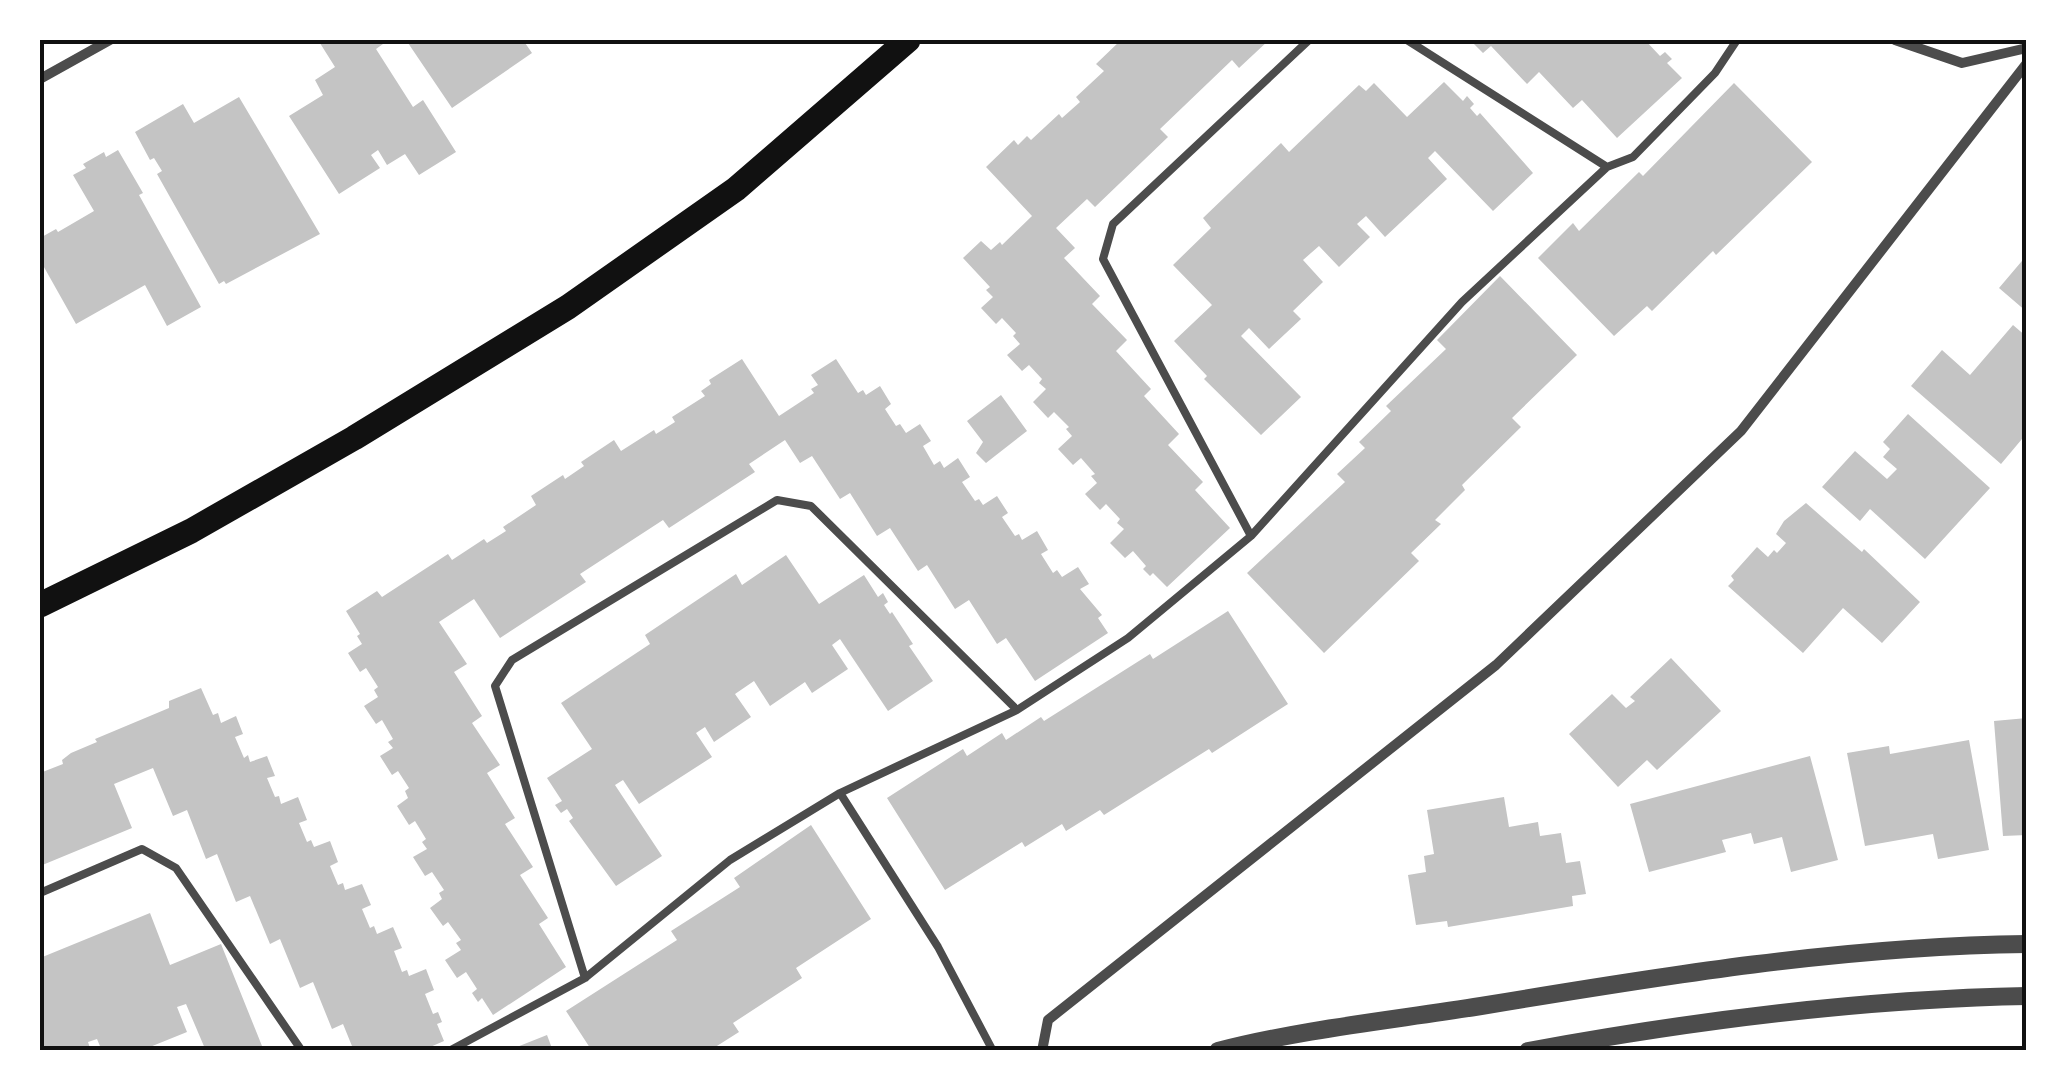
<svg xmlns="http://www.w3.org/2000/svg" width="2067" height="1091" font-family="Barlow,sans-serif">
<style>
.building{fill:#c4c4c4}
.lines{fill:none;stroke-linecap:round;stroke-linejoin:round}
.service{stroke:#4c4c4c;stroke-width:8}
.minor{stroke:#4c4c4c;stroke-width:10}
.tertiary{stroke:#4c4c4c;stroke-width:18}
.primary{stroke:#111;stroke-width:25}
.neatline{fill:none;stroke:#111;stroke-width:4}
</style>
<rect width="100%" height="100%" fill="#fff"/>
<path class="building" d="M 318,40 L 381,40 L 383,44 L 376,49 L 413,107 L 423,100 L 456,152 L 419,175 L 405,154 L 387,165 L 378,150 L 371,155 L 380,168 L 339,194 L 289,116 L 323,95 L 315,80 L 335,67 Z
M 406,40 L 523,40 L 532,53 L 452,108 Z
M 1121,40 L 1269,40 L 1239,68 L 1232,60 L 1160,129 L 1168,137 L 1095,207 L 1087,199 L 1056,228 L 1075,248 L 1064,258 L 1100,296 L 1092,304 L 1127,340 L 1116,351 L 1151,389 L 1144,396 L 1179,434 L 1168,445 L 1203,482 L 1195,490 L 1230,528 L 1167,587 L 1153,573 L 1150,576 L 1143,569 L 1146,566 L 1133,551 L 1125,558 L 1110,543 L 1124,529 L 1117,523 L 1120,519 L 1106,504 L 1100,510 L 1085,494 L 1097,483 L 1091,476 L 1095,474 L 1081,458 L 1073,465 L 1058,449 L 1072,436 L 1066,429 L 1069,427 L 1054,412 L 1048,418 L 1033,402 L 1046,389 L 1039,383 L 1042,379 L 1029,365 L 1022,371 L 1007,355 L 1020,344 L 1013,336 L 1016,333 L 1002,318 L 996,324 L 981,308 L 993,297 L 986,290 L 990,287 L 963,258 L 981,241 L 991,250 L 1000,242 L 1002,245 L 1032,216 L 986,167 L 1014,140 L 1018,145 L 1027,136 L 1031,140 L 1059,114 L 1062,118 L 1080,102 L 1076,97 L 1104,71 L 1096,64 Z
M 1470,40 L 1645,40 L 1660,56 L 1665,52 L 1672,59 L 1667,63 L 1682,78 L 1617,138 L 1582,100 L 1573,108 L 1539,72 L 1527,84 L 1491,46 L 1483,53 Z
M 1444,82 L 1463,101 L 1467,96 L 1474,104 L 1470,108 L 1477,116 L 1480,113 L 1533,173 L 1493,211 L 1435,151 L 1428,158 L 1447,179 L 1385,237 L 1366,216 L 1357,224 L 1370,237 L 1339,267 L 1319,246 L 1303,260 L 1323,282 L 1293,311 L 1301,319 L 1269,349 L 1249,328 L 1241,336 L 1301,397 L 1261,435 L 1204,379 L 1207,376 L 1174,341 L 1212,305 L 1173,265 L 1211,228 L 1203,218 L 1281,143 L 1289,152 L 1359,85 L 1366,91 L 1374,83 L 1407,117 Z
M 1734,83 L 1812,162 L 1716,255 L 1713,251 L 1652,311 L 1647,306 L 1614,336 L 1538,258 L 1573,223 L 1579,231 L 1639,172 L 1643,176 Z
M 239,97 L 320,234 L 226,284 L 224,281 L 219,284 L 157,174 L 162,171 L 154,158 L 150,160 L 135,132 L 183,104 L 194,123 Z
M 118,150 L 143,193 L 139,195 L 201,307 L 167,326 L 145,285 L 76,324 L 40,260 L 40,238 L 56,229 L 58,232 L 94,211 L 73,175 L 86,168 L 83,164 L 104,152 L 106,157 Z
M 2027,255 L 2027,312 L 1999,288 Z
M 1500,276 L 1577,355 L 1512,418 L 1521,427 L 1462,485 L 1465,490 L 1435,520 L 1441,524 L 1411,553 L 1419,561 L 1324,653 L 1247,573 L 1345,482 L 1337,474 L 1365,448 L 1359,442 L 1391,411 L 1386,406 L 1446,349 L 1437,340 Z
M 2013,325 L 2027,337 L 2027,433 L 2001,464 L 1911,386 L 1942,350 L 1970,375 Z
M 742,359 L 779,416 L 814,393 L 811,389 L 818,385 L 811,375 L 836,359 L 858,393 L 863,390 L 866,395 L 880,386 L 891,404 L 885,409 L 896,426 L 900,424 L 906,433 L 920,424 L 931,441 L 923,446 L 934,465 L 940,461 L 944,468 L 958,458 L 970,477 L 962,482 L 975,501 L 979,499 L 983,505 L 997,496 L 1008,513 L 1002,517 L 1015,536 L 1019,534 L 1022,540 L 1037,531 L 1048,550 L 1041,554 L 1053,573 L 1057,570 L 1062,577 L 1078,567 L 1089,584 L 1080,589 L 1102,615 L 1098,618 L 1108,633 L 1035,681 L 1006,638 L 997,644 L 969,600 L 955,609 L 927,565 L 918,571 L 890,528 L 877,536 L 850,493 L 840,499 L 812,456 L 800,463 L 785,440 L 749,464 L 755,472 L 669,528 L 663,520 L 580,574 L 586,582 L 500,638 L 474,599 L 439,622 L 467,664 L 454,672 L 482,716 L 472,723 L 500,765 L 487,773 L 515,818 L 505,824 L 533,867 L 520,875 L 548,918 L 539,924 L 566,967 L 493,1015 L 482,998 L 478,1002 L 472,993 L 477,989 L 466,972 L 457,978 L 445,960 L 461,950 L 456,943 L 461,940 L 448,922 L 443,926 L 430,908 L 442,899 L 439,893 L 444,890 L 432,872 L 425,876 L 413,857 L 427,849 L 422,842 L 426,839 L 415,821 L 409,825 L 397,806 L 408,798 L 405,791 L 409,788 L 398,771 L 392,775 L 380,756 L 393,748 L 388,742 L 393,739 L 382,720 L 376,724 L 364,706 L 378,697 L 374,690 L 378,687 L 366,668 L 360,672 L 348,653 L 362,644 L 357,636 L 360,634 L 346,611 L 377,591 L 382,597 L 448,554 L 452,560 L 484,539 L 487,543 L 506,531 L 503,527 L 536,505 L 531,496 L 563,475 L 565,479 L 584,466 L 581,462 L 614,440 L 621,451 L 654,430 L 656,434 L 675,422 L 672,417 L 705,396 L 701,391 L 711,384 L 709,380 Z
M 1001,395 L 1027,431 L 986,463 L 976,453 L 983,442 L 967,421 Z
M 1908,414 L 1990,488 L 1925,559 L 1870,509 L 1860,521 L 1822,487 L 1855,451 L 1887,479 L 1897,469 L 1883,457 L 1890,449 L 1883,442 Z
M 1806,503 L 1862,552 L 1864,549 L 1920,602 L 1882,643 L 1843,608 L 1803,653 L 1728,586 L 1734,580 L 1731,576 L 1757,547 L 1768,557 L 1774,550 L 1777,553 L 1786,543 L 1776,534 L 1784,521 Z
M 786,555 L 819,604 L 864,575 L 878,597 L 883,593 L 888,602 L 884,605 L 890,614 L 892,612 L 913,644 L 909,646 L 933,681 L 888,711 L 840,639 L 832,645 L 848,669 L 812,693 L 805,682 L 770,706 L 754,681 L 735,694 L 751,717 L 714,742 L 705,727 L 696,733 L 712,757 L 639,804 L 623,780 L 615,785 L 662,856 L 616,886 L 569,821 L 573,818 L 567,809 L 561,813 L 555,805 L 562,801 L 547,778 L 592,749 L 561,703 L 650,644 L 645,635 L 736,574 L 742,585 Z
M 1228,611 L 1288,704 L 1212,753 L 1209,749 L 1104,815 L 1100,810 L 1066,831 L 1062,824 L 1025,847 L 1022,842 L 945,890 L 887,798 L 963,749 L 967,756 L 1002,733 L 1006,740 L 1041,717 L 1044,721 L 1150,654 L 1153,659 Z
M 1671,658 L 1721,711 L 1657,770 L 1647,760 L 1618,787 L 1569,734 L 1612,694 L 1626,708 L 1635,701 L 1630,697 Z
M 201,688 L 213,715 L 218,713 L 221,723 L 236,716 L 243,734 L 235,737 L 244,758 L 248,755 L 250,762 L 267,756 L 275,776 L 267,778 L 275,797 L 279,796 L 281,804 L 298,797 L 307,820 L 299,823 L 307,842 L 311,840 L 314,847 L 330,841 L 338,862 L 330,866 L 338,885 L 343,883 L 345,890 L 362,884 L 371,905 L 362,909 L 370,928 L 374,926 L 377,934 L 393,927 L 402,948 L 394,951 L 402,972 L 407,970 L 409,976 L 426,969 L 434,990 L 425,994 L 433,1014 L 438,1012 L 442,1022 L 437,1024 L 444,1041 L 421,1051 L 354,1051 L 343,1024 L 332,1029 L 313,982 L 300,988 L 280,939 L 270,944 L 250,896 L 236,902 L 217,854 L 206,859 L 187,810 L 173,816 L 153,768 L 114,784 L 132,828 L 40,866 L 40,773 L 63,764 L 62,760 L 71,753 L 97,742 L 95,739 L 169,708 L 169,701 Z
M 2027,718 L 2027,835 L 2003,836 L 1994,721 Z
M 1969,740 L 1989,850 L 1938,859 L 1933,834 L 1865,846 L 1847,753 L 1889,746 L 1890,754 Z
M 1810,756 L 1838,860 L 1791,872 L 1782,837 L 1754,844 L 1751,833 L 1722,840 L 1726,852 L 1649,872 L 1630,804 Z
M 1504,797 L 1509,827 L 1538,822 L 1540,836 L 1561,833 L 1566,863 L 1580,861 L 1586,894 L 1572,896 L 1573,906 L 1448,927 L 1447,921 L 1416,925 L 1408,875 L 1426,872 L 1424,856 L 1434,854 L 1427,810 Z
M 811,825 L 871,919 L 796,968 L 802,978 L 733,1023 L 739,1032 L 709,1051 L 592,1051 L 566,1011 L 677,940 L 671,931 L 740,887 L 734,878 Z
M 150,913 L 170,965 L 221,944 L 264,1051 L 206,1051 L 186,1004 L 177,1007 L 187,1032 L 140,1051 L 102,1051 L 97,1039 L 88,1042 L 91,1051 L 40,1051 L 40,958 Z
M 547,1035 L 553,1051 L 507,1051 Z"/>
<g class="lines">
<path class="service" d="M 1407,40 L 1607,167
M 1251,536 L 1103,259 L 1113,224 L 1309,40
M 840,793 L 938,947 L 993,1051
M 40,893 L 142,849 L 176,868 L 302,1051
M 585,978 L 495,686 L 512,660 L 777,500 L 811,506 L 1017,710
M 449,1051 L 585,978 L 730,860 L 840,793 L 1017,710 L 1128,638 L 1251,536 L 1462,302 L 1607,167 L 1633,157 L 1715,73 L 1737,40"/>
<path class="minor" d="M 1895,40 L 1962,63 L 2027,48
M 40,79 L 110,40
M 1042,1051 L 1048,1020 L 1496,665 L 1741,431 L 2027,63"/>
<path class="tertiary" d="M 1218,1051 C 1303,1029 1394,1020 1481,1006 C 1661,976 1845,946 2027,944
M 1528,1051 C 1691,1021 1860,999 2027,996"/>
<path class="primary" d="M 40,605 L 191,531 L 354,438 L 568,307 L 736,189 L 908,40"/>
</g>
<rect width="2067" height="1091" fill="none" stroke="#ffffff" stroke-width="85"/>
<rect x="42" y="42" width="1982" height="1006" class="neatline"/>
</svg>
